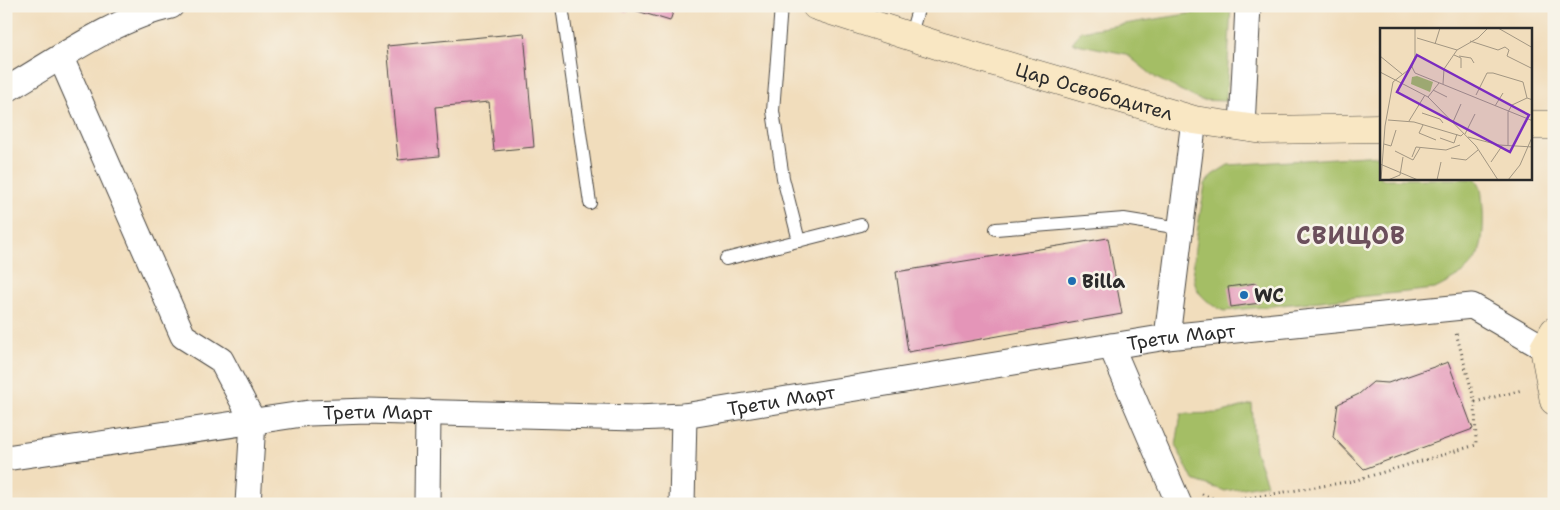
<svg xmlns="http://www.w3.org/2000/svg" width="1560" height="510" font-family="'Shantell Sans',sans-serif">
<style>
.green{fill:#a4be65;stroke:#687448}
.building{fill:#e495b8}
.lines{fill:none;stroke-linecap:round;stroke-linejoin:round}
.lane-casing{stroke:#494641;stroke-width:14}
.street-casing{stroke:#494641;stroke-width:27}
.secondary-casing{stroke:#494641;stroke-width:29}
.path{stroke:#494641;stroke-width:3;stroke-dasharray:1 4;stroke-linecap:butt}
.lane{stroke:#fff;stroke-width:12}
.street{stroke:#fff;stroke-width:25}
.secondary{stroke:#f9e7c3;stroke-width:28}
.poi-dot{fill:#1f6fb2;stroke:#f7f3e8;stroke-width:2}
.labels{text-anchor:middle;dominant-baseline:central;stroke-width:5;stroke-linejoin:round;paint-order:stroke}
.street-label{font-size:19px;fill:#2b2b2b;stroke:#f7f3e8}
.poi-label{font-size:19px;font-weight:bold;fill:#2b2b2b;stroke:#f7f3e8;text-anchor:start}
.district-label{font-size:24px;font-weight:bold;letter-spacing:1px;fill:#6c505c;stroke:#f7f3e8}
.inset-road{fill:none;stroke:#a29682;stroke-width:1}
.view{fill:#7b2cbf;fill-opacity:0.15;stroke:#7b2cbf;stroke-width:2.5}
.inset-edge{fill:none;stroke:#2b2b2b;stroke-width:2.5}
</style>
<rect width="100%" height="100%" fill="#f7f3e8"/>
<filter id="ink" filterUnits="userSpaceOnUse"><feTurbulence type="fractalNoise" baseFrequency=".02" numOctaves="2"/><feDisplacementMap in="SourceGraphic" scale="10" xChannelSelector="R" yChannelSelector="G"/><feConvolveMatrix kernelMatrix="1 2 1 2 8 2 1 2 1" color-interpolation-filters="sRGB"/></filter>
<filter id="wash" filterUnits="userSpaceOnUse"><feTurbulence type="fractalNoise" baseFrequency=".0096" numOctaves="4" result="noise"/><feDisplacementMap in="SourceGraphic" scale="20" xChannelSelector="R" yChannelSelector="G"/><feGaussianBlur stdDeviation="1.12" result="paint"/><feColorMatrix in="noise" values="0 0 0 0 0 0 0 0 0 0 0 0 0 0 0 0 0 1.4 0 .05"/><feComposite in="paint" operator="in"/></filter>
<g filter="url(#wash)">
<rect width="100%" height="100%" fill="#f1ddbc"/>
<path class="green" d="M 1231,7 L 1226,101 L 1200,100 L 1156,78 L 1126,54 L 1072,43 L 1081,31 Z
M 1381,155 L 1381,179 L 1476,179 C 1483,186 1482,200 1483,209 C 1485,256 1477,268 1435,289 L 1224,311 C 1214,306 1203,300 1197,289 C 1187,272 1202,207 1205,184 L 1212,175 L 1228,165 Z
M 1252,404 L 1255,451 L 1267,484 L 1225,491 L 1193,480 L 1176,446 L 1181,414 L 1219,413 Z"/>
<g id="blocks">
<path class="building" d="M 610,6 L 629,6 L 627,12 Z
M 635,6 L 675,6 L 670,21 L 634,10 Z
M 524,33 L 534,147 L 494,151 L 489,102 L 435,107 L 439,156 L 398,160 L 387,46 Z
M 1108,238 L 1122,314 L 908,352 L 896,272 Z
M 1256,283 L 1260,303 L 1231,307 L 1228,287 Z
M 1448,362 L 1473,429 L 1364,469 L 1333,437 L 1338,404 L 1359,394 L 1373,382 L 1388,383 Z"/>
</g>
</g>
<g filter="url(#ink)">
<use href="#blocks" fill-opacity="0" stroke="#494641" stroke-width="1"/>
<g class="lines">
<g class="lane-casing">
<path id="lane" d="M 562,6 L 590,203
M 781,6 L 773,111 L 783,178 L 799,241
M 910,37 L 919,6
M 996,229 L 1124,219 L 1180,228
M 726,259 L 861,225"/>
</g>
<g class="street-casing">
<g id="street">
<path d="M 61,58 L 183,336 L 221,360 L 253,421 L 248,504"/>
<path d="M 6,90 C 56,61 115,18 171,6"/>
<path d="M 1242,127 L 1248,6"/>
<path d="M 1167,337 L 1194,120"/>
<path d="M 1111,346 L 1179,504"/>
<path id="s1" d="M 6,458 L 309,413 L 367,411 L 636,418 L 684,416 L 1167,337 L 1472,306 L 1544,348"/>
<path d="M 427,504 L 428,412"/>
<path d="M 682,504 L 684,416"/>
</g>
</g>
<g class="secondary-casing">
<g id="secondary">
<path id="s2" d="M 816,6 L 943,47 L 1194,120 L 1263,130 L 1381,128"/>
<path d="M 1531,125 L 1554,125"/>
<path d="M 1554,331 L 1544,348 L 1554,401"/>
</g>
</g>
<path class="path" d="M 1475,402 L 1522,390
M 1202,494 L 1223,502 L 1353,481 L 1476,445 L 1475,402 L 1456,333"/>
<use href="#lane" class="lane"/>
<use href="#street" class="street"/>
<use href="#secondary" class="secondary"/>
</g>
</g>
<g class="poi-dot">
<circle cx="1072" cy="281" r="5"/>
<circle cx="1244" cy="295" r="5"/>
</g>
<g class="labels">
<g class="street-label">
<text stroke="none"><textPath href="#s2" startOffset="291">Цар Освободител</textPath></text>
<text stroke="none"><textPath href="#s1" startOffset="1185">Трети Март</textPath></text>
<text stroke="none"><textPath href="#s1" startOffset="780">Трети Март</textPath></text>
<text stroke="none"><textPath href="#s1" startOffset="375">Трети Март</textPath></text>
</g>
<g class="poi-label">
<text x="1082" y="281">Billa</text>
<text x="1254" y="295">WC</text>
</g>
<g class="district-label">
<text x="1351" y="236">СВИЩОВ</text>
</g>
</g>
<g transform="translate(1380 28)">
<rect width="152" height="152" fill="#f1ddbc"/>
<path d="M 37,48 L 53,54 L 50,64 L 31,56 L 32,49 Z" fill="#a4be65"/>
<path class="inset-road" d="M 118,0 L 153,20M 37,10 L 77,22M 90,13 L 118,22 L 125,19 L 129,22 L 127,28 L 153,41M 55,16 L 60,0M 74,27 L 81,30 L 81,40M 0,28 L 22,46M 79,28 L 91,30 L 94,35M 32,39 L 35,45 L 153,93M 0,44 L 48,69 L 96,118 L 118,152M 63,56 L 64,41 L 77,22 L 98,10 L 108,0M 53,62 L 67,69M 96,67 L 107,45 L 113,45 L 143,54 L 147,70 L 153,72M 48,69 L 59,55M 115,78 L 123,65M 42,85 L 60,91 L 63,95M 8,92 L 34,94 L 81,108 L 84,105M 29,93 L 45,67M 73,94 L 81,76M 43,97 L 39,105 L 56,112M 85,106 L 95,86M 88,109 L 119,117 L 153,119M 60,110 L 74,115 L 77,106M 4,116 L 11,118 L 16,102M 128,117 L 128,84 L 132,77 L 147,70M 15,123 L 33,132 L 40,120M 32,129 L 36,119 L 66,122 L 80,117M 71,130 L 86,132 L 98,122M 111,134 L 122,118M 0,136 L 38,152M 1,152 L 5,98 L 13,54 L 32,39 L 35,28 L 35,0M 8,152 L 20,147 L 23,129M 57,152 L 61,134M 128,152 L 140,137 L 153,107"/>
<path class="view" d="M 37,27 L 149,87 L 130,124 L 17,64 Z"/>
<rect width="152" height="152" class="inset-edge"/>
</g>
<rect width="1560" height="510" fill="none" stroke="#f7f3e8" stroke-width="25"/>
</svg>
